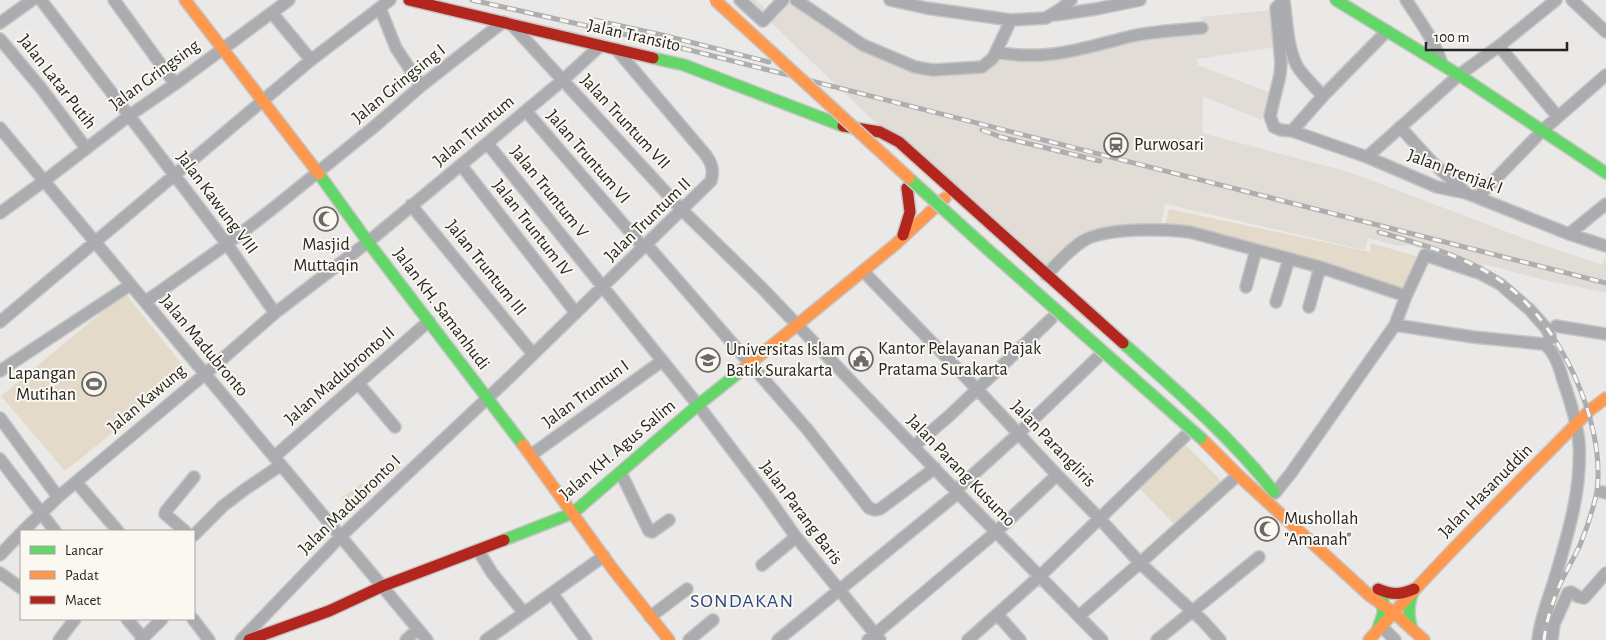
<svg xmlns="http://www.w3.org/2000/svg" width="1606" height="640" font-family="'Alegreya Sans',sans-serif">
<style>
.built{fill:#e1ddd6}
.green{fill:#e4dac9}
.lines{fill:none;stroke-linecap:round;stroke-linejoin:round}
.street-casing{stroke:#c7c6c5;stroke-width:14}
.fast-casing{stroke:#c7c6c5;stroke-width:14}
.slow-casing{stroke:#c7c6c5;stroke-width:14}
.jam-casing{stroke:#c7c6c5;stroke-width:14}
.street{stroke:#aaacb0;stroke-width:11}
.fast{stroke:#63d668;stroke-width:11}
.slow{stroke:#ff974d;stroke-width:11}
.jam{stroke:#b3261e;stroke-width:11}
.rail-casing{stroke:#adaeb0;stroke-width:5}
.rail{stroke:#fbf8f2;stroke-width:3;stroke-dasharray:9;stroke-linecap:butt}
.fast-bridge-casing{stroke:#c7c6c5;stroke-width:14;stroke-linecap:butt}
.slow-bridge-casing{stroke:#c7c6c5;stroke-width:14;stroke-linecap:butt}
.fast-bridge{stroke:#63d668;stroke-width:11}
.slow-bridge{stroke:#ff974d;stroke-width:11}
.labels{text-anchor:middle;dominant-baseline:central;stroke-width:4;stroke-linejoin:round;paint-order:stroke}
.street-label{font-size:18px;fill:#262523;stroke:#fbf8f2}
.poi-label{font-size:18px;fill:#262523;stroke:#fbf8f2;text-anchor:start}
.quarter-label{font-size:20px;letter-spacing:1px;fill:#2c4a82;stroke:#fbf8f2}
</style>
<rect width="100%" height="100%" fill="#ebe9e7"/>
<path class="built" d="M 747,0 L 756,0 L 776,18 L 792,0 L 914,71 L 982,69 L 1001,56 L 1064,49 L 1202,25 L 1201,17 L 1273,10 L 1277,47 L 1197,59 L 1198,65 L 1271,93 L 1261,120 L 1203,96 L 1202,133 L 1349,172 L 1526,239 L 1603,265 L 1604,258 L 1606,259 L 1606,293 L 1544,280 L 1484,264 L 1482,272 L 1441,255 L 1409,245 L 1399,246 L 1368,238 L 1365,250 L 1165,204 L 1161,225 L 1082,233 L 1046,267 L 879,126 Z"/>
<path class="green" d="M 1169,209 L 1370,252 L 1371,243 L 1419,257 L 1403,291 L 1165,225 Z
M 125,293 L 188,372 L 65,471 L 1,396 Z
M 1181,444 L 1189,448 L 1221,481 L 1176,526 L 1137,486 Z
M 395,458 L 402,467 L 386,479 L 379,470 Z
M 362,483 L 371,496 L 349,511 L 341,498 Z"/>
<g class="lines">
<g class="street-casing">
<path id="street" d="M 41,0 L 227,244 L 275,313
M 114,0 L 175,84
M 740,0 L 763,21 L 783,0
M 796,0 L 863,45 L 915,67 L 933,70 L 982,67 L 993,58 L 1011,20
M 890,0 L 926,8 L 1011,20 L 1046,18 L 1062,8 L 1071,0
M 1284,0 L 1276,8 L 1281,63 L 1280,75 L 1270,116 L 1274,127 L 1281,130 L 1292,131 L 1367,157 L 1437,187 L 1466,193 L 1569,234 L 1606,246
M 1406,0 C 1420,21 1434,40 1442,64
M 1572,0 L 1606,32
M 1284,1 C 1287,22 1287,46 1297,66 C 1304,77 1314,86 1323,96
M 380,8 L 396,48 L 421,86
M 272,13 L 311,60
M 1055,15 L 1096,9 L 1140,0
M 0,23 L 32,0
M 512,25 L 682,210 L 761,287 L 958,493 L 1102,640
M 0,39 L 41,88 L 86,148
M 1499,46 L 1558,117
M 996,52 C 1048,62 1083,48 1132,36 C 1155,31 1179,30 1202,28
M 526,111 L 644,248
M 1400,127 L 1433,163 L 1466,193
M 0,128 L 427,640
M 1292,131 L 1323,96 L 1387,31
M 487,143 L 698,405 L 767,496 L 796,537 L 880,640
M 1367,157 L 1459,75 L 1499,46 L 1556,0
M 461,165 L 576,313
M 1478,197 L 1543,130 L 1606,75
M 411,205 L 533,354
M 0,213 L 44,181 L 130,115 L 175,84 L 289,0
M 1569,234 L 1606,204
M 647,245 L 807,429 L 869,508 L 875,510 L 880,509 L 935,468
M 863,271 L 977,389 L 1057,475 L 1099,518 L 1140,563 L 1203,621 L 1220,640
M 1046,275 C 1058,263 1070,249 1083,241 C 1106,227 1164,229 1190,232 L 1320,267 L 1406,296
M 1246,287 L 1256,250
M 145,302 L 227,244 L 271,210 L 375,126 L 421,86 L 503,22
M 1276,302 L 1289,259
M 1309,307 L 1320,267
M 0,322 L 311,60 L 390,0
M 1395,325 L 1473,337 L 1543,344 C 1554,349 1560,369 1563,380 C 1570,400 1577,422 1579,443 C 1582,489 1568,534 1555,578 C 1549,598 1540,619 1538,640
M 1556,326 L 1606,334
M 0,371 L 130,285
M 358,383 L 395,427
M 0,418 L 58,497
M 914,446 L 949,416 L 1051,319
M 531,455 L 662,361
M 274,457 L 429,321
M 0,459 L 55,531
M 621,473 L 649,531 L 652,532 L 669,520
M 76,482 L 118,531
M 956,490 L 1018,434 L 1097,358
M 1602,492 L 1606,493
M 1275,493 L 1291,473 L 1395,325 L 1406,296 L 1425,255 L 1479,273 L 1500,284 L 1530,310 L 1546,328 L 1550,336 L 1546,345
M 23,531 L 58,497 L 205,374 L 275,313 L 368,242 L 563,80 L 600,46
M 185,531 L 165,514 L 166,511 L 194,477
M 194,535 L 223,506 L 244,490 L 281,465
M 478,550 L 492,573 L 524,613
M 0,555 L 21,533
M 762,565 L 796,537
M 0,573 L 21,588
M 552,593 L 586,640
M 997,614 L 1020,640
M 1079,616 L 1140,563 L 1238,475
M 650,617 L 687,589
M 127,619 L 142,637
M 193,619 L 209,640
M 1381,626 L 1395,640
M 59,640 L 75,619
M 141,640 L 162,619
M 241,640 L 341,536 L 512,375 L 711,181 C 714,170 712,163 705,154 L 616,49
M 406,640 L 418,629
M 486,640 L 604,556
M 689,640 L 713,620
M 778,640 L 958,493
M 868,640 L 996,532 L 1057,475
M 968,640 L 1040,576 L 1185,436
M 1157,640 L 1259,557
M 1552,640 L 1554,624 L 1568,593 L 1571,592 L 1579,597 L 1584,598 L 1606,573"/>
</g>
<g class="fast-casing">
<path id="fast" d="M 1336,0 L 1459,75 L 1606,173
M 653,58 L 684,65 L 843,126
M 319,174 L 368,242 L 523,445
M 1123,343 C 1176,390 1230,436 1274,492
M 504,540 L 573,513 L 698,405 L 742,370
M 1412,629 C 1407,615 1408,603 1414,589
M 1377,631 L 1383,614 L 1383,597"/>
</g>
<g class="slow-casing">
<path id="slow" d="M 185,0 L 319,174
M 742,370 L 897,243 L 945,198
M 1201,438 L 1238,475 L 1370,596 L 1393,612 L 1424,640
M 523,445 L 612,568 L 669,640
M 1369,640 C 1440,560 1515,486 1590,410 L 1606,398"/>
</g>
<g class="jam-casing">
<path id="jam" d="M 409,0 L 653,58
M 843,126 L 880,132 L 899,142 L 1123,343
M 903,235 L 910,212 L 907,188
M 1378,589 C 1392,595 1400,595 1414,589
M 249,640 L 329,611 L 383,586 L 504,540"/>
</g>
<use href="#street" class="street"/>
<use href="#fast" class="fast"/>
<use href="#slow" class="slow"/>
<use href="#jam" class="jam"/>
<g class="rail-casing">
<path id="rail" d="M 472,0 L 658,42 L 1606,283
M 594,20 L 662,35 L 769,62
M 982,130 L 1001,137 L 1100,161
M 1379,232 C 1418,243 1468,257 1501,281 C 1558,320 1606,421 1597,491 C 1593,510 1587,528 1580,545 C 1573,560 1564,574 1558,589 C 1551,606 1546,623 1544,640"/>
</g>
<use href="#rail" class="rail"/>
<g class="fast-bridge-casing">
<path id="fast-bridge" d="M 909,178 L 985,247 L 1201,438"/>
</g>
<g class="slow-bridge-casing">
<path id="slow-bridge" d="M 715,0 L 909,178"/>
</g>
<use href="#fast-bridge" class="fast-bridge"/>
<use href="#slow-bridge" class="slow-bridge"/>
</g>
<defs>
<g id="station-ring" transform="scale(1.25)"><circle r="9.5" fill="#fbf8f2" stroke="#6b6a68" stroke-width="1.5"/><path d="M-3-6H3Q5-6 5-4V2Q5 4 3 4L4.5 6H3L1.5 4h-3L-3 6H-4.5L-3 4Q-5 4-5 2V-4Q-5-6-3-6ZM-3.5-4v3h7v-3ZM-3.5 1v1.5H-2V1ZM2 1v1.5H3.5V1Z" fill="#6b6a68"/></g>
<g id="mosque-ring" transform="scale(1.25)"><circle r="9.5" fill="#fbf8f2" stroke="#6b6a68" stroke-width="1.5"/><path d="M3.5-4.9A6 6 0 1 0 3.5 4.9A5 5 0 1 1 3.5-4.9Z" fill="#6b6a68"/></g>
<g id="civic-ring" transform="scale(1.25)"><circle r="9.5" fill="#fbf8f2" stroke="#6b6a68" stroke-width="1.5"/><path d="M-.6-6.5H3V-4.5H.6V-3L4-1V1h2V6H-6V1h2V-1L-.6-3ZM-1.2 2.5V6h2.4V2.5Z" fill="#6b6a68"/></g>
<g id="university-ring" transform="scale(1.25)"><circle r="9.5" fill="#fbf8f2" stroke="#6b6a68" stroke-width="1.5"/><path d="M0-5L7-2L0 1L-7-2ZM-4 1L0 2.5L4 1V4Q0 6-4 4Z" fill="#6b6a68"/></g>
<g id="stadium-ring" transform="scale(1.25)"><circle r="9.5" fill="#fbf8f2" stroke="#6b6a68" stroke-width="1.5"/><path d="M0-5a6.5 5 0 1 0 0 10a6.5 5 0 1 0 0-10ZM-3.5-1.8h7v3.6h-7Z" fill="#6b6a68"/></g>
</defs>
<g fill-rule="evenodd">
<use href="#station-ring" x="1116" y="145"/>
<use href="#mosque-ring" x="326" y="219"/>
<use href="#civic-ring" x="861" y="359"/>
<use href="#university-ring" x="708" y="360"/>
<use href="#stadium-ring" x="94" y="384"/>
<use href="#mosque-ring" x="1267" y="529"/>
</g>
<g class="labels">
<g class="street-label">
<text transform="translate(634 36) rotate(13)">Jalan Transito</text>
<text transform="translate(155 75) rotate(-36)">Jalan Gringsing</text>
<text transform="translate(57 82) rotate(52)">Jalan Latar Putih</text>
<text transform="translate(399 84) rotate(-39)">Jalan Gringsing I</text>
<text transform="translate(625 122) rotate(47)">Jalan Truntum VII</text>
<text transform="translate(474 131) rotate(-40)">Jalan Truntum</text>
<text transform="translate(588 157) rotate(49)">Jalan Truntum VI</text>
<text transform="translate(1455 172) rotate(20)">Jalan Prenjak I</text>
<text transform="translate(549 192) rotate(51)">Jalan Truntum V</text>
<text transform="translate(217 203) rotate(53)">Jalan Kawung VIII</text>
<text transform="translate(648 220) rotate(-44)">Jalan Truntum II</text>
<text transform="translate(532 228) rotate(52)">Jalan Truntum IV</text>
<text transform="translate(486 268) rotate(51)">Jalan Truntum III</text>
<text transform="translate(441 309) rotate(53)">Jalan KH. Samanhudi</text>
<text transform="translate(204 346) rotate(50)">Jalan Madubronto</text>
<text transform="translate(340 376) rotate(-41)">Jalan Madubronto II</text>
<text transform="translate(586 394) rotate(-36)">Jalan Truntun I</text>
<text transform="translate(147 399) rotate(-40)">Jalan Kawung</text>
<text transform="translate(1053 444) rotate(46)">Jalan Parangliris</text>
<text transform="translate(618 450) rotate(-40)">Jalan KH. Agus Salim</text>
<text transform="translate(961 471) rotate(46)">Jalan Parang Kusumo</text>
<text transform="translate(1486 491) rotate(-45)">Jalan Hasanuddin</text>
<text transform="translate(350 505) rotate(-44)">Jalan Madubronto I</text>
<text transform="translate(801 513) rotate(53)">Jalan Parang Baris</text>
</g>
<g class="poi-label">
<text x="1134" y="145">Purwosari</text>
<text x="326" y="245" text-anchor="middle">Masjid<tspan x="326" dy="21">Muttaqin</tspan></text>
<text x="878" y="349">Kantor Pelayanan Pajak<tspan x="878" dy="21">Pratama Surakarta</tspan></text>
<text x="726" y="350">Universitas Islam<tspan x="726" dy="21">Batik Surakarta</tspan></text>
<text x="76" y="374" text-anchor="end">Lapangan<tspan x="76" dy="21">Mutihan</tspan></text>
<text x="1284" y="519">Mushollah<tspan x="1284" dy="21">"Amanah"</tspan></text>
</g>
<g class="quarter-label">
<text x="742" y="601">SONDAKAN</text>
</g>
</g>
<rect x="20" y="530" width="175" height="90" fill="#fbf8f2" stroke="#a6a49f"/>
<rect x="30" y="546" width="25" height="8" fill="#63d668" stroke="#a6a49f"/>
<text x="65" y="555" font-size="15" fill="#262523">Lancar</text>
<rect x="30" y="571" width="25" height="8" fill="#ff974d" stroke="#a6a49f"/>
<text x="65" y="580" font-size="15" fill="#262523">Padat</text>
<rect x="30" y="596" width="25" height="8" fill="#b3261e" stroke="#a6a49f"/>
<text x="65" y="605" font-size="15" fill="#262523">Macet</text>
<path d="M1426 42v8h141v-8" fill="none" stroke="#262523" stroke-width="2.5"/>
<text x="1434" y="42" font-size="15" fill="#262523" stroke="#fbf8f2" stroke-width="4" paint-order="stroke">100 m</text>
</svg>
